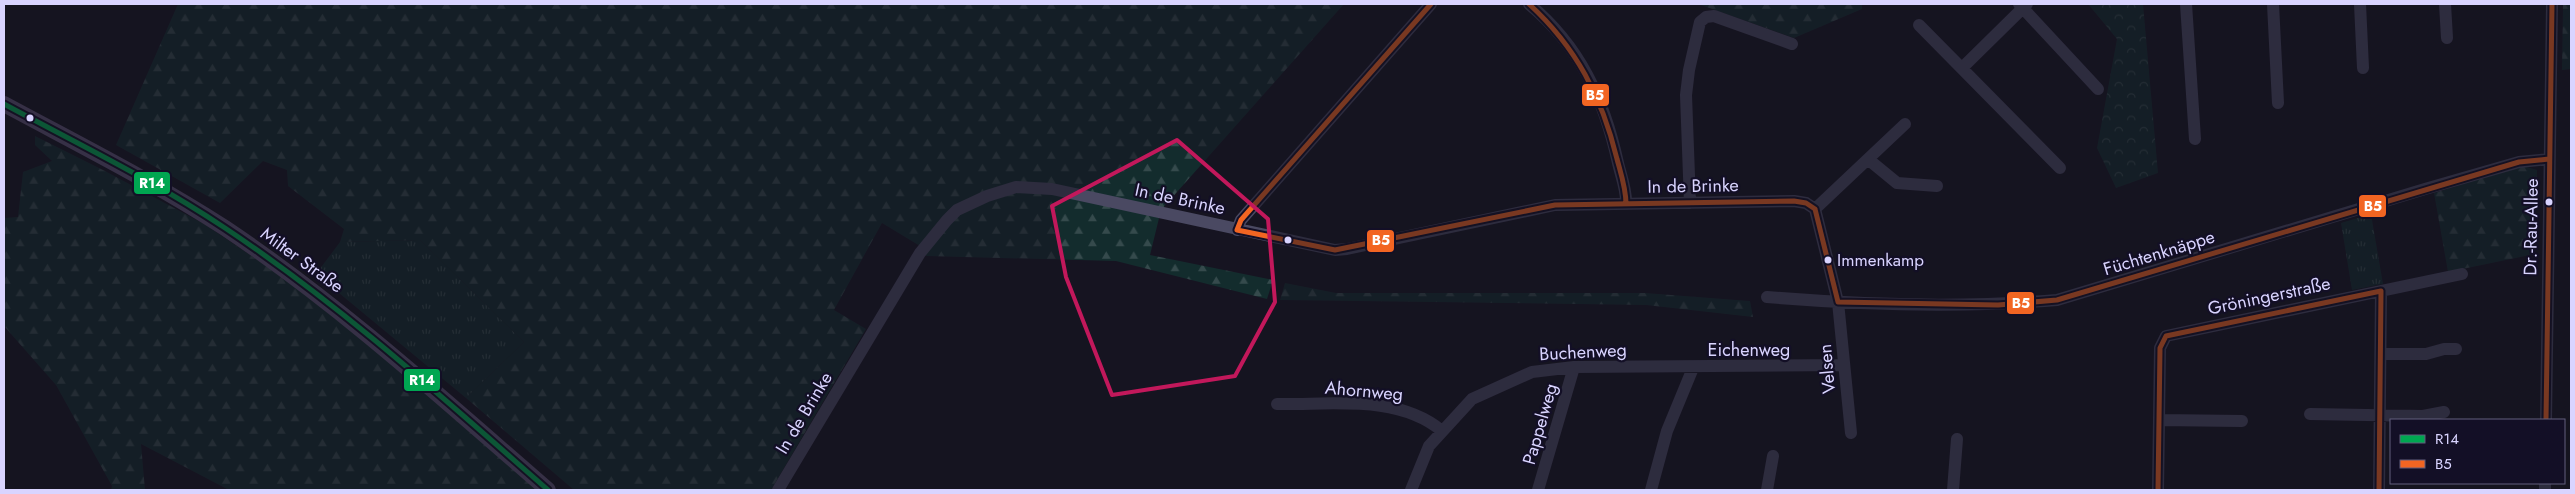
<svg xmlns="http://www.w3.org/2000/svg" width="2575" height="494" font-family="Jost,sans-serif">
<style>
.grass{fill:url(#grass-tufts)}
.forest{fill:url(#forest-firs)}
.park{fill:url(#park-crowns)}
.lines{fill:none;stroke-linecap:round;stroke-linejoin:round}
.minor{stroke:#4a4962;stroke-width:12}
.major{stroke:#5e5373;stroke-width:16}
.bus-1-casing{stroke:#130f26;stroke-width:9}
.bus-2-casing{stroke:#130f26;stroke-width:9}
.bus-1{stroke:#00a651;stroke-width:5}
.bus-2{stroke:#f26522;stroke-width:5}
.marked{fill:none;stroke:#c2185b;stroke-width:4;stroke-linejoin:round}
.bus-dot{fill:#d9d4ff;stroke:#130f26;stroke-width:2}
.labels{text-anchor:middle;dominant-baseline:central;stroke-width:4.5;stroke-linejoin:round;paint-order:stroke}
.bus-label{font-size:17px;fill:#d9d4ff;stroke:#130f26;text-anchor:start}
.street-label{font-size:18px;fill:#d9d4ff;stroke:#130f26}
.line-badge{stroke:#130f26;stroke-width:2}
.badge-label{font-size:14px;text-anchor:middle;font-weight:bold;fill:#fff}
</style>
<defs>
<pattern id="grass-tufts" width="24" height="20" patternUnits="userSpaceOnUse" patternTransform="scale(1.25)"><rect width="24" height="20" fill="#132c2d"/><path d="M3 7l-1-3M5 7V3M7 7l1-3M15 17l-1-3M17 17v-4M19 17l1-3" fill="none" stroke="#354a4c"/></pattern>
<pattern id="forest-firs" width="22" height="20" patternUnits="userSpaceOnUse" patternTransform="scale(1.25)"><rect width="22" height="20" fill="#132c2d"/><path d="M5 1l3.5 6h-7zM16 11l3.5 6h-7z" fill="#354a4c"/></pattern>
<pattern id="park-crowns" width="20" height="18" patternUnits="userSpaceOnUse" patternTransform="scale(1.25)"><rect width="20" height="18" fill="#132c2d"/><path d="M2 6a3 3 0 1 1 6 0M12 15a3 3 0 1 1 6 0" fill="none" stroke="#354a4c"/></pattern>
</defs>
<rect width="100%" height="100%" fill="#161421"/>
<path class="grass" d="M 2371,214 L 2383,284 L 2352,290 L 2341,223 Z
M 420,240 L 524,342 L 466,398 L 316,274 L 340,242 Z"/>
<path class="forest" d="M 178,4 L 1344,4 L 1161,210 L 1150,255 L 1273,280 L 1267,299 L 1116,261 L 926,256 L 920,246 L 882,223 L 834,310 L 866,329 L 771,490 L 574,490 L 466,398 L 524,342 L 420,240 L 340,242 L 344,229 L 288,186 L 287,170 L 263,161 L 220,203 L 116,145 Z
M 1698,4 L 1862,4 L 1862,9 L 1794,38 Z
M 2563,4 L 2571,4 L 2571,69 L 2562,70 Z
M 35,136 L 105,171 L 204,224 L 302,290 L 453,414 L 536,490 L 229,490 L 141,444 L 145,490 L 111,490 L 112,486 L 56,385 L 4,326 L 4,218 L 18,217 L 23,172 L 52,161 L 35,145 Z
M 2523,166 L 2537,170 L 2535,254 L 2448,272 L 2434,193 Z
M 1285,283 L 1336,293 L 1645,293 L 1750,301 L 1753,317 L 1646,305 L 1280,300 Z"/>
<path class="park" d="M 2088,4 L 2143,4 L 2158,173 L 2116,188 L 2097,148 L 2117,39 Z"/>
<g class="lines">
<path class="minor" d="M 1529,4 C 1580,46 1604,99 1618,163 C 1621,176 1627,191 1626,204
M 2019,4 L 2098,89
M 2186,4 L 2195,139
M 2273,4 L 2278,103
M 2360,4 L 2363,68
M 2445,4 L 2447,38
M 1919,25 L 2060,168
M 1962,68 L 2027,4
M 1869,160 L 1897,183 L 1937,186
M 1690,203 L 1686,95 L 1689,70 L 1700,22 L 1706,17 L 1714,16 L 1792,44
M 1815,209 L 1838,302 L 1851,433
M 1815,209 L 1905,124
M 1237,230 L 1241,220 L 1431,4
M 1767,297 C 1863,305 1961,308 2057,300 L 2425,189 L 2519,162 L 2549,159
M 2381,354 L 2426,354 L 2444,349 L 2456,349
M 1277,404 C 1331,405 1398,394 1442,431
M 2310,414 L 2423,416 L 2444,412
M 2159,420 L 2242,421
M 2546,420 L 2552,4
M 778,490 L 920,253 L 947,220 L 957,210 L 987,196 L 1016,187 L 1052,189 L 1335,250 L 1347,249 L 1555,205 L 1794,201 L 1806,203 L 1815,209
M 1411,490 L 1429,446 L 1472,399 L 1532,372 L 1574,367 L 1844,365
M 1538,490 L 1574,367
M 1651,490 L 1667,431 L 1693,368
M 1767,490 L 1773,456
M 1953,490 L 1957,439
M 2158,490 L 2160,348 L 2166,336 L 2462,274
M 2379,490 L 2381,291
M 2545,490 L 2545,483"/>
<path class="major" d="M 4,104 C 78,144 154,182 225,228 C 340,305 443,399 548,490"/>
<g class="bus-1-casing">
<path id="bus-1" d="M 4,104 C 78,144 155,181 225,228 C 341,305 444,399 548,490"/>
</g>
<g class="bus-2-casing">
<path id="bus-2" d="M 1529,4 C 1576,47 1602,97 1617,159 C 1621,174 1626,188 1626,204
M 1815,209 L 1838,302
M 1237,230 L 1335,250 L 1555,205 L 1794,201 L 1806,203 L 1815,209
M 1237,230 L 1241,220 L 1431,4
M 1838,302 L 1998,305 L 2057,300 L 2519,162 L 2549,159
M 2546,420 L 2552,4
M 2158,490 L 2160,348 L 2166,336 L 2381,291
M 2379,490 L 2381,291"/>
</g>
<use href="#bus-1" class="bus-1"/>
<use href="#bus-2" class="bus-2"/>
</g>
<path d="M0 0H2575V494H0ZM 1177,140 L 1268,219 L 1275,302 L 1235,376 L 1112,395 L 1066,277 L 1052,206 Z" fill="#161421" fill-opacity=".55" fill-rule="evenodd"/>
<path class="marked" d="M 1177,140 L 1268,219 L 1275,302 L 1235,376 L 1112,395 L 1066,277 L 1052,206 Z"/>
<g class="bus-dot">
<circle cx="30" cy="118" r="4.5"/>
<circle cx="2549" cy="202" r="4.5"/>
<circle cx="1288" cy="240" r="4.5"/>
<circle cx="1828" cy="260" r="4.5"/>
</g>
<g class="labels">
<g class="bus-label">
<text x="1837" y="260">Immenkamp</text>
</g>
<g class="street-label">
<text transform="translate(1693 186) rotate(-1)">In de Brinke</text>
<text transform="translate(1180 199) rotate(12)">In de Brinke</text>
<text transform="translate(2531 227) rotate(-89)">Dr.-Rau-Allee</text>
<text transform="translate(2159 253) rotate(-17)">Füchtenknäppe</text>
<text transform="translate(302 260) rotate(36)">Milter Straße</text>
<text transform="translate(2269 296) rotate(-12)">Gröningerstraße</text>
<text x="1749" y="350">Eichenweg</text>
<text transform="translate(1583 352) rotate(-3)">Buchenweg</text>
<text transform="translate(1827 369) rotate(-95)">Velsen</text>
<text transform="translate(1364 391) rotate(5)">Ahornweg</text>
<text transform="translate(804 413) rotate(-59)">In de Brinke</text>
<text transform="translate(1540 424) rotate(-74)">Pappelweg</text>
</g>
</g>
<g class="line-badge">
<rect x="1581" y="83" width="29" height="24" rx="5" fill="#f26522"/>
<rect x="133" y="171" width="38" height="24" rx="5" fill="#00a651"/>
<rect x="2358" y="194" width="29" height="24" rx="5" fill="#f26522"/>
<rect x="1366" y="229" width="29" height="24" rx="5" fill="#f26522"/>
<rect x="2006" y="291" width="29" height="24" rx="5" fill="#f26522"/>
<rect x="403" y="368" width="38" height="24" rx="5" fill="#00a651"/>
</g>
<g class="badge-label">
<text x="1595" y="100">B5</text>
<text x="152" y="188">R14</text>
<text x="2373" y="211">B5</text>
<text x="1381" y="245">B5</text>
<text x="2021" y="308">B5</text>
<text x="422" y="385">R14</text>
</g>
<rect width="2575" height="494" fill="none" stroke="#d9d4ff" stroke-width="10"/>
<rect x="2390" y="419" width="175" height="65" fill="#130f26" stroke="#625e7d"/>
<rect x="2400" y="435" width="25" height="8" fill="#00a651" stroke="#625e7d"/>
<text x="2435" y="444" font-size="15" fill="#d9d4ff">R14</text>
<rect x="2400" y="460" width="25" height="8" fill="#f26522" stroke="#625e7d"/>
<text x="2435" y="469" font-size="15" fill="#d9d4ff">B5</text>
</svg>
